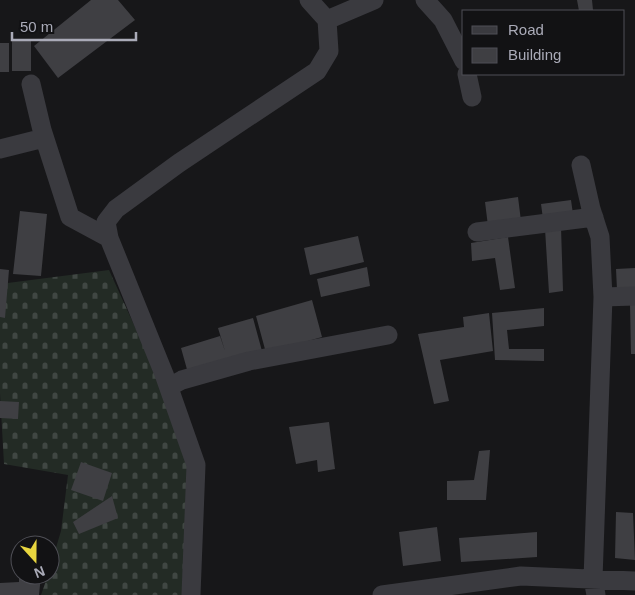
<svg xmlns="http://www.w3.org/2000/svg" width="635" height="595" font-family="Arial,sans-serif">
<style>
.cemetery{fill:url(#cemetery-stones)}
.building{fill:#3f3f43}
.lines{fill:none;stroke-linecap:round;stroke-linejoin:round}
.minor{stroke:#3a3a3f;stroke-width:19}
</style>
<defs>
<pattern id="cemetery-stones" width="16" height="16" patternUnits="userSpaceOnUse" patternTransform="scale(1.25)"><rect width="16" height="16" fill="#232b25"/><path d="M2 7V4a2 2 0 0 1 4 0v3zM10 15v-3a2 2 0 0 1 4 0v3z" fill="#404743"/></pattern>
</defs>
<rect width="100%" height="100%" fill="#171719"/>
<path class="cemetery" d="M 109,270 L 171,406 L 192,471 L 192,595 L 41,595 L 48,575 L 50,575 L 50,568 L 61,531 L 68,475 L 4,464 L 0,393 L 0,284 Z"/>
<path class="building" d="M 91,0 L 118,0 L 135,20 L 58,78 L 34,46 Z
M 577,0 L 592,0 L 593,10 L 579,11 Z
M 12,40 L 31,40 L 31,71 L 12,71 Z
M 0,43 L 9,43 L 9,72 L 0,72 Z
M 518,197 L 521,221 L 488,226 L 485,202 Z
M 571,200 L 573,214 L 543,219 L 541,204 Z
M 20,211 L 47,214 L 41,276 L 13,274 Z
M 561,227 L 563,291 L 549,293 L 545,229 Z
M 358,236 L 364,262 L 310,275 L 304,248 Z
M 508,237 L 515,288 L 500,290 L 495,258 L 472,261 L 471,243 Z
M 367,267 L 370,286 L 321,297 L 317,279 Z
M 635,268 L 635,289 L 617,290 L 616,269 Z
M 0,269 L 9,270 L 5,318 L 0,317 Z
M 312,300 L 322,337 L 266,353 L 256,316 Z
M 630,304 L 635,304 L 635,354 L 631,354 Z
M 544,308 L 544,326 L 507,330 L 509,349 L 544,349 L 544,361 L 495,360 L 492,313 Z
M 489,313 L 493,351 L 440,360 L 449,401 L 434,404 L 418,334 L 464,327 L 463,317 Z
M 253,318 L 262,351 L 188,373 L 181,348 L 220,336 L 225,351 L 218,328 Z
M 0,401 L 19,402 L 18,419 L 0,418 Z
M 329,422 L 335,469 L 318,472 L 317,460 L 296,464 L 289,427 Z
M 490,450 L 486,500 L 447,500 L 447,481 L 474,480 L 479,451 Z
M 81,462 L 112,473 L 103,501 L 71,490 Z
M 112,496 L 118,518 L 79,534 L 73,522 Z
M 616,512 L 633,513 L 635,560 L 615,558 Z
M 437,527 L 441,561 L 403,566 L 399,532 Z
M 537,532 L 537,557 L 461,562 L 459,538 Z
M 19,575 L 41,575 L 39,595 L 0,595 L 0,583 L 19,582 Z"/>
<g class="lines">
<path class="minor" d="M 425,0 L 443,20 L 464,61
M 327,20 L 374,0
M 467,74 L 472,97
M 31,84 L 42,130 L 70,217 L 109,238
M 0,149 L 44,138
M 581,165 L 591,209 L 600,237 L 603,297
M 477,232 L 594,217
M 169,387 L 182,380 L 249,361 L 388,335
M 191,595 L 196,465 L 164,374 L 109,238 L 106,222 L 116,209 L 179,163 L 317,71 L 329,51 L 327,20 L 309,0
M 382,595 L 521,576 L 635,581
M 596,595 L 593,579 L 603,297 L 635,296"/>
</g>
<rect x="462" y="10" width="162" height="65" fill="#121214" stroke="#4f4f56"/>
<rect x="472" y="26" width="25" height="8" fill="#3a3a3f" stroke="#4f4f56"/>
<text x="508" y="35" font-size="15" fill="#aaabb8">Road</text>
<rect x="472" y="48" width="25" height="15" fill="#3f3f43" stroke="#4f4f56"/>
<text x="508" y="60" font-size="15" fill="#aaabb8">Building</text>
<g transform="translate(35 560) rotate(159)"><circle r="24" fill="#121214" stroke="#4f4f56"/>
<path d="M0-4L9 19L0 12L-9 19Z" fill="#e8d63f"/>
<text y="-8" font-size="14" font-weight="bold" text-anchor="middle" fill="#aaabb8">N</text>
</g>
<path d="M12 32v8h124v-8" fill="none" stroke="#aaabb8" stroke-width="2.5"/>
<text x="20" y="32" font-size="15" fill="#aaabb8" stroke="#121214" stroke-width="4" paint-order="stroke">50 m</text>
</svg>
